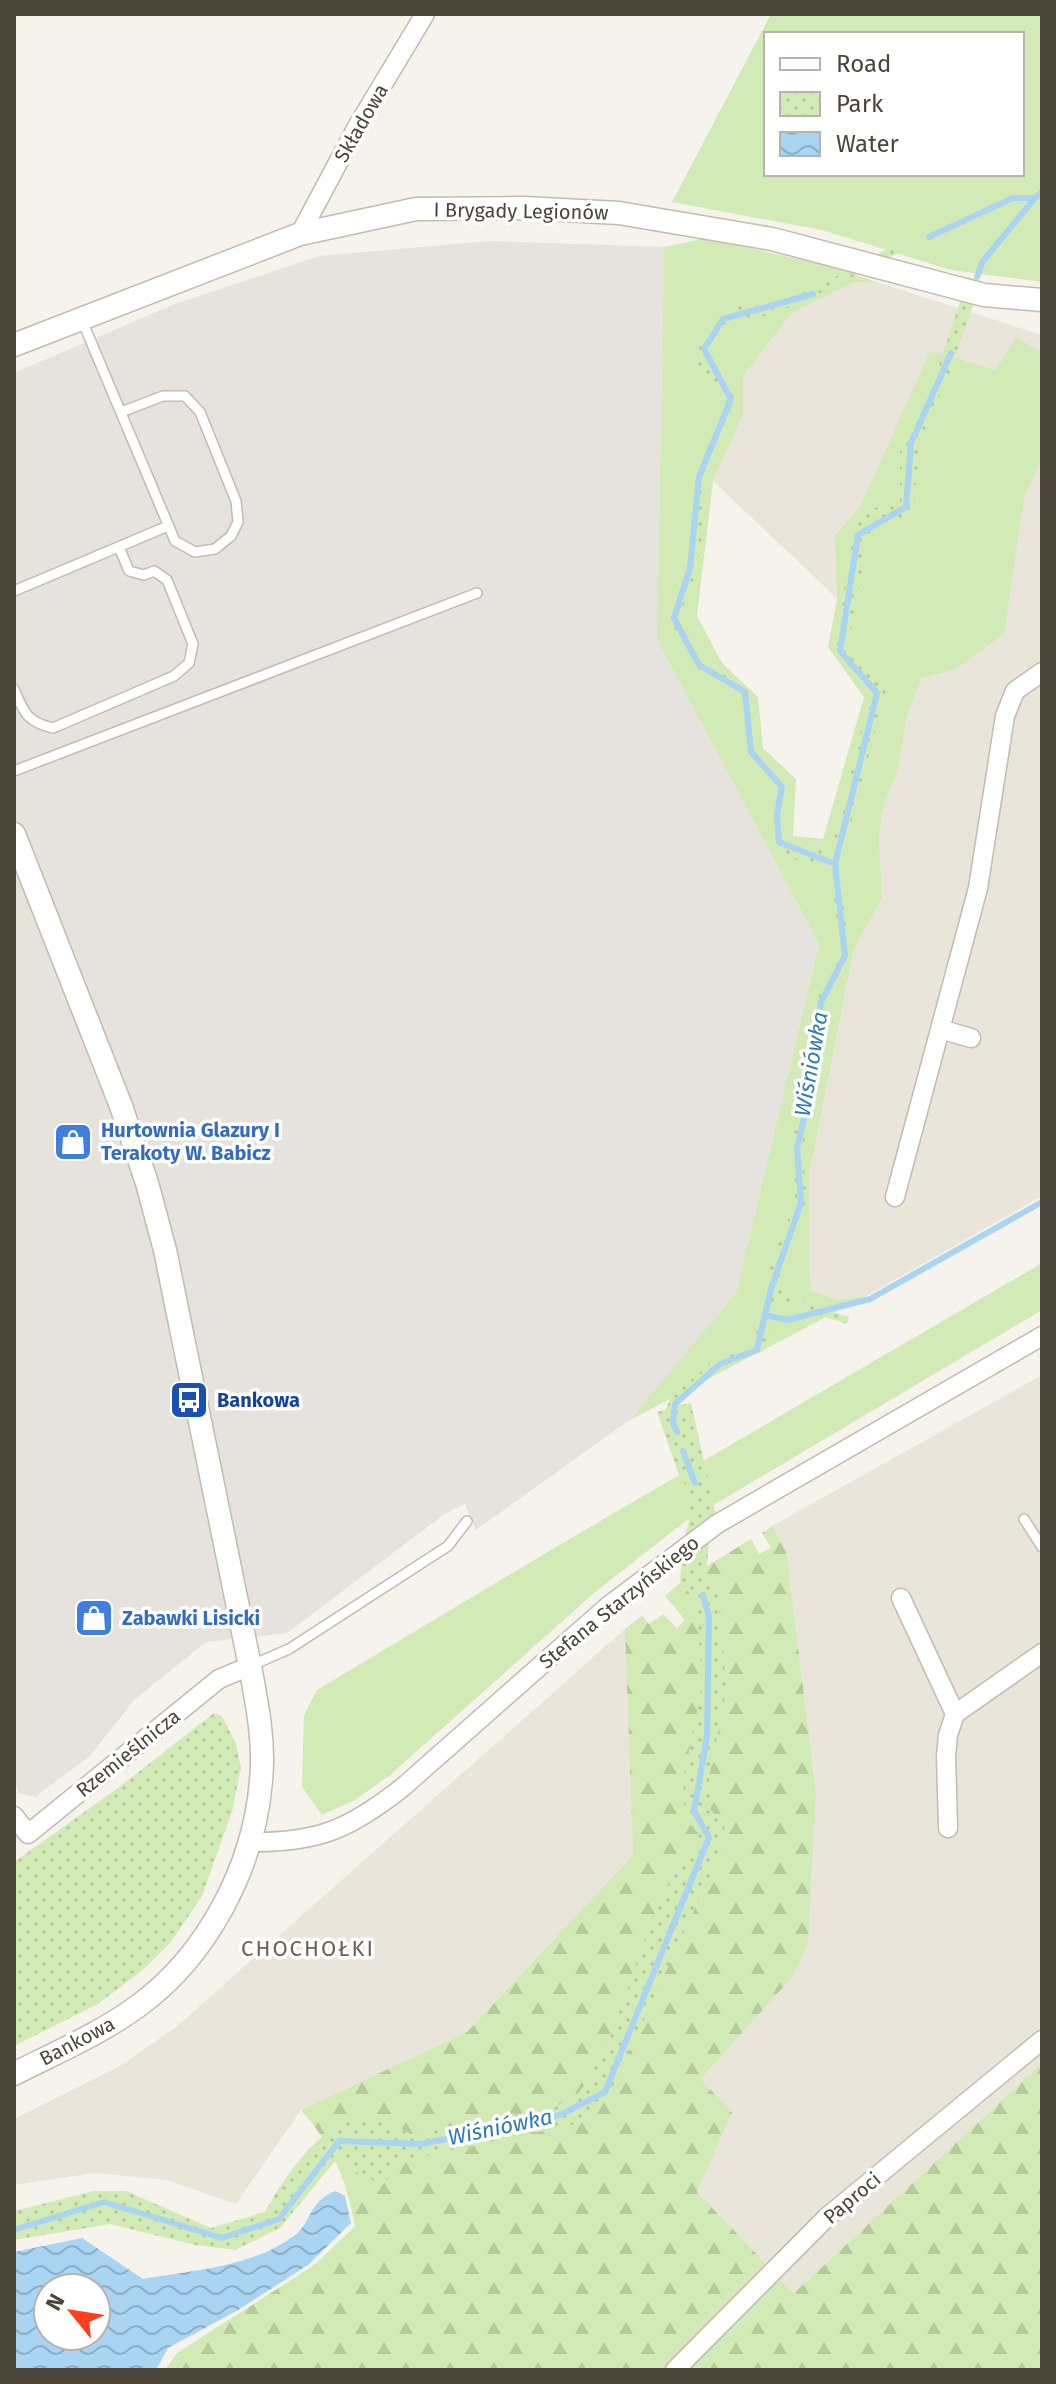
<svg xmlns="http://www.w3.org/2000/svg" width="1056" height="2384" font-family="'Fira Sans',sans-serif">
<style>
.residential{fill:#eae5da}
.industrial{fill:#e6e2dd}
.grass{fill:#d2eab5;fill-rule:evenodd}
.forest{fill:url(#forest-firs)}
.park{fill:url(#park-dots)}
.water{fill:url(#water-waves);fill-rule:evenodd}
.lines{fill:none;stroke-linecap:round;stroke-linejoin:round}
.stream{stroke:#a9d4f2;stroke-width:6}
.service-casing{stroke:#c2bbae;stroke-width:12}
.minor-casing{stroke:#c2bbae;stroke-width:21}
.tertiary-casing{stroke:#c2bbae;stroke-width:25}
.service{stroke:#fff;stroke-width:9}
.minor{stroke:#fff;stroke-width:18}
.tertiary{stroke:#fff;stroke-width:22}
.labels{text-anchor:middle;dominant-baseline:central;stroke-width:7;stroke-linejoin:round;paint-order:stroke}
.street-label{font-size:20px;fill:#4b4439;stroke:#fff}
.shop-label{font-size:20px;font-weight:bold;fill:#366cbe;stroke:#fff;text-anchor:start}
.transit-label{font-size:20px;font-weight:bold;fill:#164399;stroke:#fff;text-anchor:start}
.water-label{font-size:22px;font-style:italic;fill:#2e7ab2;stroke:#fff}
.neighbourhood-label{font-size:22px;letter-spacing:2px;fill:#6e6250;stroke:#fff}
</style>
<defs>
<pattern id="forest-firs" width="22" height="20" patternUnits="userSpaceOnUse" patternTransform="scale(2)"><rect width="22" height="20" fill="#d2eab5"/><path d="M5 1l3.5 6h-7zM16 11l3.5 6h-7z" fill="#b6ca9c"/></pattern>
<pattern id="park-dots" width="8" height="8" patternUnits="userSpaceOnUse" patternTransform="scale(2)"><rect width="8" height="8" fill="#d2eab5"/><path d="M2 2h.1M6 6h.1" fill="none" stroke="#b6ca9c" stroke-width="1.8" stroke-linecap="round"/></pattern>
<pattern id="water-waves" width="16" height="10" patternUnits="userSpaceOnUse" patternTransform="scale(2)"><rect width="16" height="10" fill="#a9d4f2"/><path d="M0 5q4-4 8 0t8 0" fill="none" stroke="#8caec5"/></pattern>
</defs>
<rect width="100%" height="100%" fill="#f6f3ec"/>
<path class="residential" d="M 854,282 L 880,283 L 1042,335 L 1042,1196 L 868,1295 L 838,1300 L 810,1290 L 809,1176 L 854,949 L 882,899 L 879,835 L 882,812 L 898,769 L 906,720 L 921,678 L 713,481 L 743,415 L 743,376 L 792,313 Z
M 1042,1375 L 1042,2063 L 794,2293 L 697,2192 L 732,2113 L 701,2079 L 793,1976 L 816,1790 L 786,1549 L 772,1526 Z
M 625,1629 L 633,1855 L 467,2032 L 301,2110 L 236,2204 L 167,2180 L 94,2173 L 14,2185 L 14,2119 L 120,2066 L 176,2027 Z"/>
<path class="industrial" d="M 490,241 L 664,247 L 657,640 L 819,944 L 736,1293 L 635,1416 L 476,1530 L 465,1504 L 446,1513 L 287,1633 L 206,1642 L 135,1699 L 90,1756 L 35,1797 L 19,1793 L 14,1780 L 14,373 L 175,304 L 319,256 Z"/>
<path class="grass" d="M 771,14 L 1042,14 L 1042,282 L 951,270 L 822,230 L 672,202 ZM 766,34 L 1022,34 L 1022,174 L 766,174 Z
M 706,238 L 832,267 L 880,283 L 854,282 L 792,313 L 743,376 L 743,415 L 713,481 L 697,616 L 722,663 L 758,697 L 763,748 L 796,779 L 793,836 L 823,839 L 864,697 L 828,647 L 837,599 L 835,536 L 861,505 L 930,351 L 996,370 L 1016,337 L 1042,353 L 1042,458 L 1024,498 L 1004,634 L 956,669 L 921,678 L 906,720 L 898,769 L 882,812 L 879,835 L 882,899 L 854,949 L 809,1176 L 810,1290 L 838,1300 L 868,1295 L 630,1420 L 736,1293 L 819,944 L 657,640 L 664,247 Z
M 1042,1263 L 1042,1310 L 683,1523 L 594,1593 L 390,1775 L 355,1800 L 322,1815 L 302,1787 L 304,1715 L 317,1690 L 561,1544 Z"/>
<path class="forest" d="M 772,1526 L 786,1549 L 816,1791 L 808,1943 L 793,1976 L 701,2079 L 732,2113 L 697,2192 L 794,2293 L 1042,2063 L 1042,2370 L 165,2370 L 177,2353 L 313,2266 L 355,2226 C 346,2179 333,2146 301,2110 L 467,2032 L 633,1855 L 625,1629 L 642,1616 L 649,1624 L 663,1614 L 677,1628 L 685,1620 L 665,1596 L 681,1582 L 751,1539 L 759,1554 L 771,1548 L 762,1533 Z"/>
<path class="park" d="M 889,248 L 900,252 C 858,274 816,297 772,314 C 755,320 732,315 719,329 C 707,340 706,361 715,375 C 719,381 728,386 733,391 L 734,406 L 699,477 L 704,507 L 701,542 L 696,574 L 680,614 L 682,634 L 710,671 L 730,676 L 748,692 L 749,733 L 755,757 L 787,789 L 785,801 L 779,810 L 780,838 L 784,847 L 803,851 L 829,849 L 842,818 L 857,741 L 876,689 L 851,673 L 836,651 C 843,607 846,562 857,519 L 875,508 L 900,501 L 900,446 L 924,412 L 968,277 L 982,281 L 945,385 L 930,414 L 919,449 L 914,509 L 901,519 L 876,525 L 863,555 L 861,577 L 847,651 L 886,689 L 853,818 L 840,849 L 842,891 L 850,957 L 832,984 L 825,1004 L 826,1028 L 822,1054 L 802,1154 L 807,1188 L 805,1206 L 786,1250 L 777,1287 L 809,1304 L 849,1317 L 847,1324 L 807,1311 L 775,1297 L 769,1343 L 762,1352 L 723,1364 L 677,1406 L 691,1403 L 716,1515 L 717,1524 L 709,1544 L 706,1574 L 717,1590 L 727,1688 L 709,1777 L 710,1809 L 725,1825 L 721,1851 L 609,2097 L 575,2124 L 402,2161 L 383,2185 L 357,2173 L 340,2155 L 280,2228 L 235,2250 L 195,2245 L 110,2224 L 14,2240 L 14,2211 L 94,2191 L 126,2191 L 211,2228 L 265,2212 C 286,2176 323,2114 373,2120 C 387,2121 401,2129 413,2135 L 557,2106 C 564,2102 573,2098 578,2093 C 588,2083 594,2068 600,2056 C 626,2004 639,1948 662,1895 C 672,1872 695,1859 699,1834 L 686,1820 L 683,1798 L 684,1776 L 702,1686 L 699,1633 L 694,1599 L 680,1581 L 684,1540 L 691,1514 L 685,1484 L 681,1481 L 657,1412 L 665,1410 L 676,1388 L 684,1386 L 721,1354 L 751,1349 L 768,1293 L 765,1284 L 772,1260 L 795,1203 L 794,1130 L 816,1045 L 819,993 L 828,974 L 840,960 L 842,945 L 831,891 L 832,873 L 825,864 L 781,857 C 773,835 771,817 781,795 L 751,757 L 743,692 L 722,676 L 698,671 L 691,653 L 674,634 L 671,614 L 686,573 L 697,507 L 694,477 L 727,406 C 720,394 710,387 703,376 C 686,351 712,325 727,307 L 777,303 L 812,289 Z
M 214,1713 L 222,1716 L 236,1744 L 241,1768 L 232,1812 L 202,1896 L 171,1942 L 145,1968 L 98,2004 L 14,2046 L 14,1862 L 118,1788 Z"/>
<path class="water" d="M 335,2191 L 345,2196 L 351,2223 L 308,2265 L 238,2310 L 168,2348 L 156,2370 L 14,2370 L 14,2252 L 82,2238 L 143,2279 C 194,2270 250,2268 294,2236 C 311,2224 308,2202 335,2191 ZM 48,2288 L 96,2288 L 96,2336 L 48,2336 Z"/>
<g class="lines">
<path class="stream" d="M 929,237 L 1013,198 L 1035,198 L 1042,192
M 977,277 L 983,261 L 1035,198
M 835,864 L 877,693 L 840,651 L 858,535 L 906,507 L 911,443 L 951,353
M 765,1315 L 787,1320 L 870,1299 L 1042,1202
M 677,1432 L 673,1423 L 675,1404 L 720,1364 L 757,1350 L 771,1289 L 801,1203 L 797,1148 L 809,1098 L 821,1002 L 845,956 L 835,864 L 779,842 L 777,815 L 782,787 L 751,752 L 745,692 L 699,665 L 674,618 L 690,568 L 699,477 L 731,399 L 704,349 L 723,319 L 813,294
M 683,1451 L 695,1483
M 14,2230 L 104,2202 L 222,2238 L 279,2219 L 339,2141 L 422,2144 L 560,2115 L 605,2092 L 709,1837 L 694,1811 L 707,1736 L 709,1617 L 703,1595"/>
<g class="service-casing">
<path id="service" d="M 81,318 L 175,541 L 195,552 L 215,549 L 231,536 L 238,522 L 236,501 L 200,412 L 185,396 L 163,396 L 121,412
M 14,591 L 168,526
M 14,689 C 24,713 27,722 53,728 L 174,676 L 189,663 L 193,644 L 167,580 L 154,571 L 144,575 L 129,571 L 119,547
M 14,771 L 477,593
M 1024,1519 L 1042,1547
M 250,1666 L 289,1649 L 448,1546 L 467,1521"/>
</g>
<g class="minor-casing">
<path id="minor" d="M 300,234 L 357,127 L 425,14
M 940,1029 L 971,1038
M 895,1197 L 978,888 L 1005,716 L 1015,691 L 1042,672
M 901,1598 L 955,1714
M 14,1816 L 28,1834 L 219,1679 L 250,1666
M 948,1828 L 946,1756 L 948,1735 L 955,1714 L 1042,1653
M 250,1842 C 318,1843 350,1829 403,1787 L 607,1607 L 717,1524 L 1042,1336
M 675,2370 L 827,2217 L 1042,2040"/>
</g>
<g class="tertiary-casing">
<path id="tertiary" d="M 14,345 L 300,234 L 416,209 L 524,208 L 619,213 L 772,239 L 984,295 L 1042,300
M 14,834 L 121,1106 L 147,1183 L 165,1250 L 250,1666 C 257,1704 265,1742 261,1781 C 254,1867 207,1956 138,2006 C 100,2034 55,2053 14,2074"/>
</g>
<use href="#service" class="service"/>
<use href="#minor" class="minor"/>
<use href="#tertiary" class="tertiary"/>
</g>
<defs>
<g id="shop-square" transform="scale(2)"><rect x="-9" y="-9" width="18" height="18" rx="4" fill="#3f7fe0" stroke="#fff"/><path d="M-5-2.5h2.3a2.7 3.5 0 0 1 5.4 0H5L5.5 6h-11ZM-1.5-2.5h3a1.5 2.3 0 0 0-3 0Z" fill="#fff"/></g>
<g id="bus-square" transform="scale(2)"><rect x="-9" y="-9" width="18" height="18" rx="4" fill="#1a4fb4" stroke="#fff"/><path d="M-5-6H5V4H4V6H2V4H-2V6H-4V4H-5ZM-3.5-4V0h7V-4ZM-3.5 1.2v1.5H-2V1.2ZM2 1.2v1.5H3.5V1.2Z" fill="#fff"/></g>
</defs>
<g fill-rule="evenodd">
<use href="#shop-square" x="73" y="1142"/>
<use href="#bus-square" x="189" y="1400"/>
<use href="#shop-square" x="94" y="1618"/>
</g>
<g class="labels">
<g class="street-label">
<text transform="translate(361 123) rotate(-60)">Składowa</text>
<text transform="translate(521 211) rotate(1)">I Brygady Legionów</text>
<text transform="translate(619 1602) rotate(-39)">Stefana Starzyńskiego</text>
<text transform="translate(128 1753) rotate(-39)">Rzemieślnicza</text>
<text transform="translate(77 2041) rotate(-28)">Bankowa</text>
<text transform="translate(852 2198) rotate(-40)">Paproci</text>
</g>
<g class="shop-label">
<text x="101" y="1130">Hurtownia Glazury I<tspan x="101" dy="23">Terakoty W. Babicz</tspan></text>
<text x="122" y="1618">Zabawki Lisicki</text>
</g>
<g class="transit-label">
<text x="217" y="1400">Bankowa</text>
</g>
<g class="water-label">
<text transform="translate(811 1064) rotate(-80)">Wiśniówka</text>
<text transform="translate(500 2127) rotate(-12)">Wiśniówka</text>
</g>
<g class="neighbourhood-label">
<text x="308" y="1948">CHOCHOŁKI</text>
</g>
</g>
<rect width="1056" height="2384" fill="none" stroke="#4b4439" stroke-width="32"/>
<rect x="764" y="32" width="260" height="144" fill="#ffffff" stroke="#b7b4b0" stroke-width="2"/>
<rect x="780" y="58" width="40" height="12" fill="#ffffff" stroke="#b7b4b0" stroke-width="2"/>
<text x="836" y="72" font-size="24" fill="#4b4439">Road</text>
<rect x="780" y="92" width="40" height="24" fill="url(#park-dots)" stroke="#b7b4b0" stroke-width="2"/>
<text x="836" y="112" font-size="24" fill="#4b4439">Park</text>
<rect x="780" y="132" width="40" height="24" fill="url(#water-waves)" stroke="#b7b4b0" stroke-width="2"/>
<text x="836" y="152" font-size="24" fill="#4b4439">Water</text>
<g transform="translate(72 2312) rotate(300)"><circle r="38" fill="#ffffff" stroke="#b7b4b0" stroke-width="2"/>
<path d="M0-6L14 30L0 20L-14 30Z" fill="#fc3f1d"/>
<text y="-12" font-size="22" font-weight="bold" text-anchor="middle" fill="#4b4439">N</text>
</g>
</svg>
